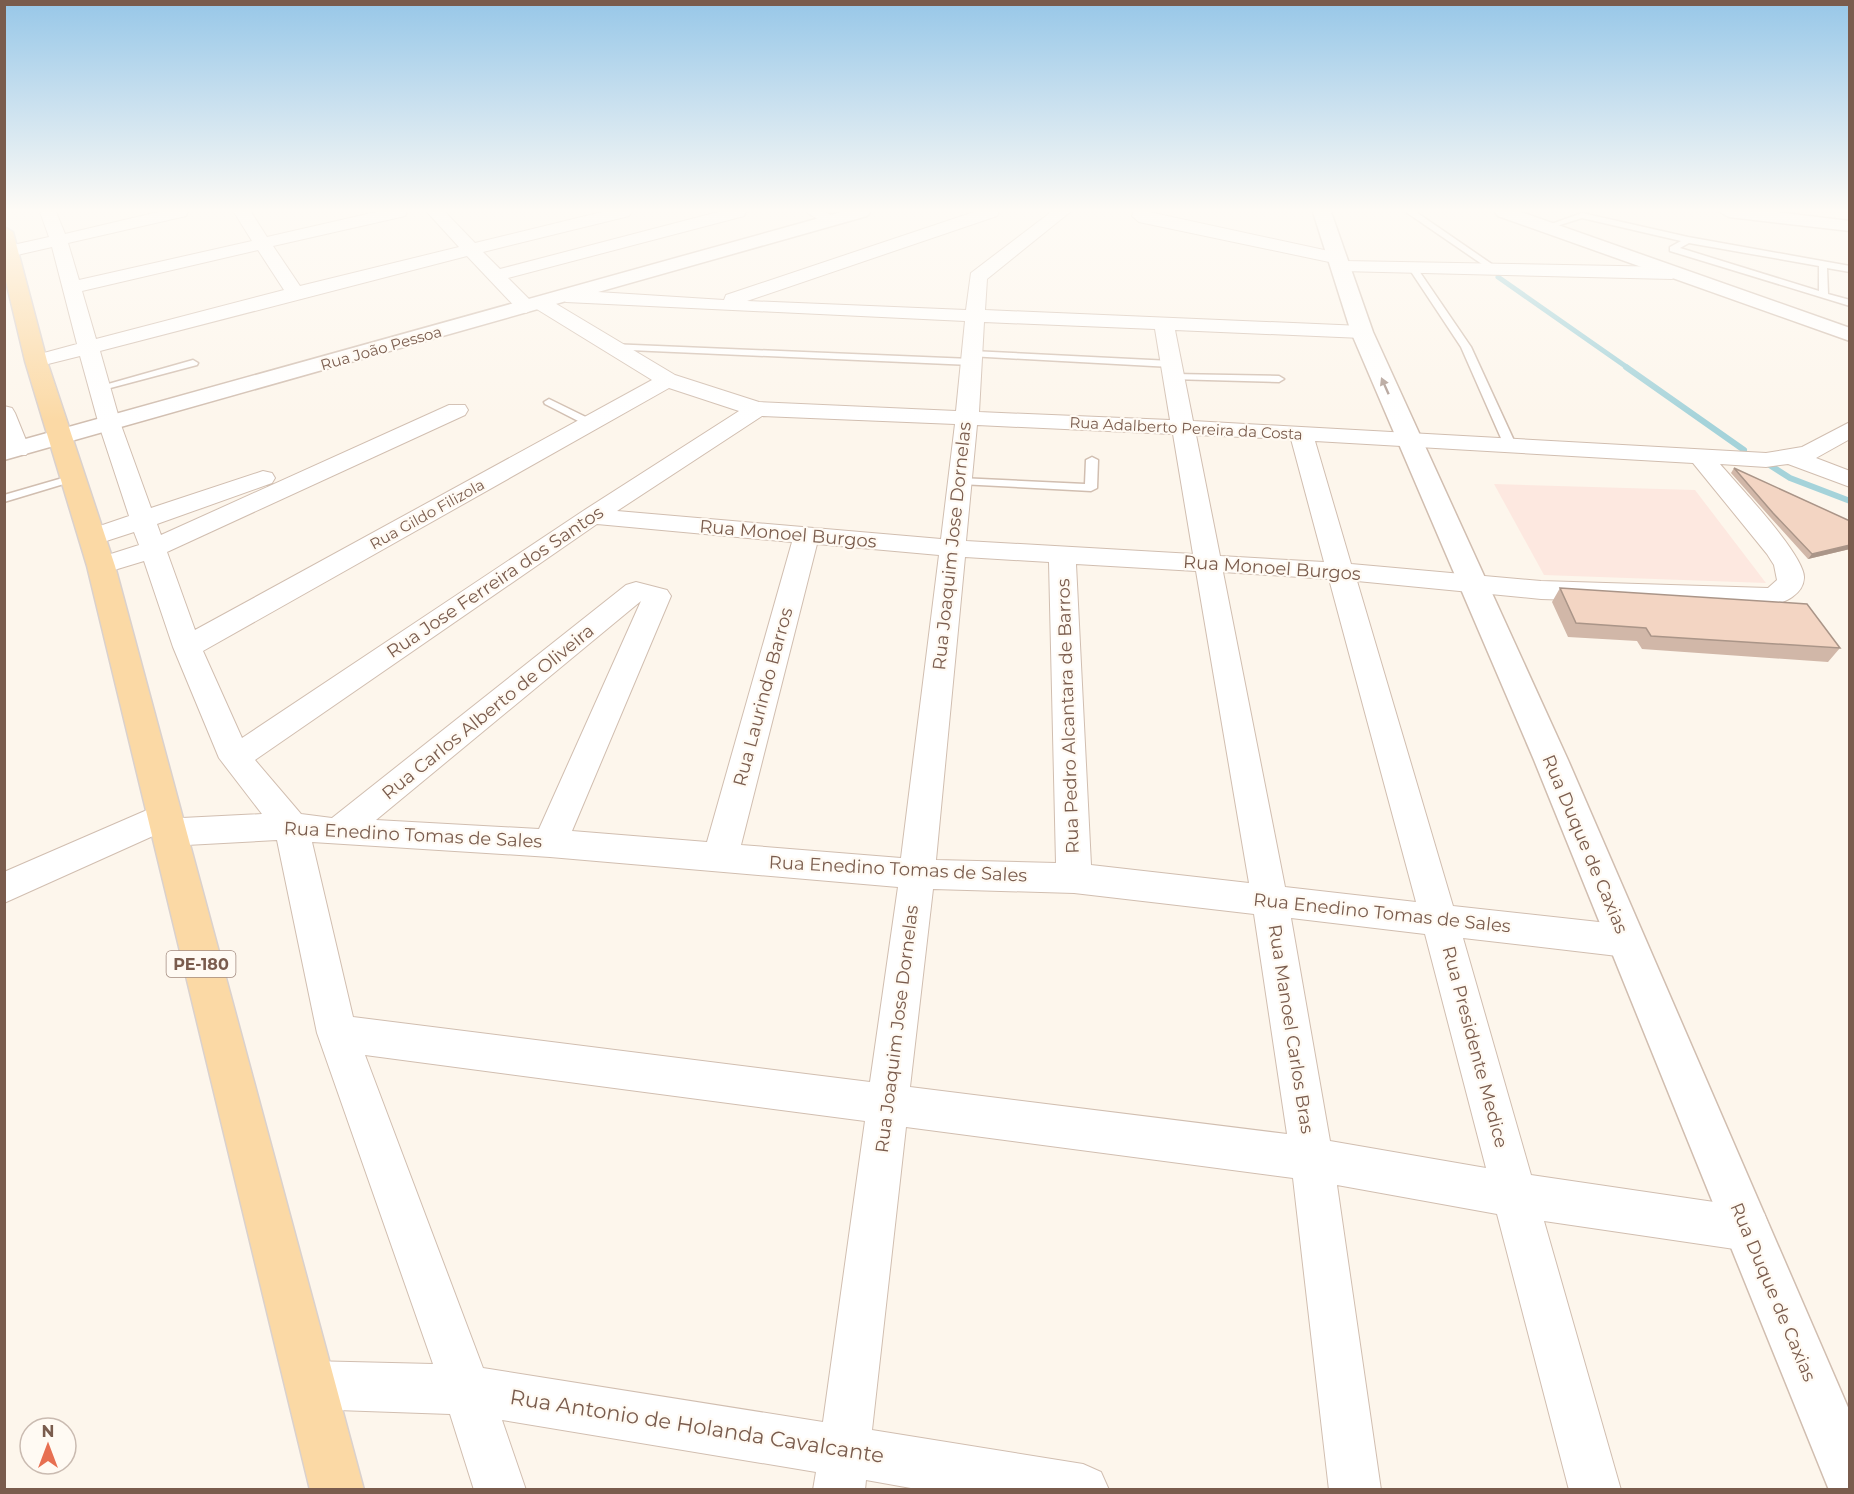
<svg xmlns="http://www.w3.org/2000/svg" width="1854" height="1494" font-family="Montserrat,sans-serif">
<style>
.commercial{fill:#fde8e0}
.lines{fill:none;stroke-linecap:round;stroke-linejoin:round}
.stream-far1{stroke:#a5d3da;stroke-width:5}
.stream{stroke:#a5d3da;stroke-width:6}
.service-casing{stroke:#d1beb0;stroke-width:3}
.minor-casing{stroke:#d1beb0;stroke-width:2}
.tertiary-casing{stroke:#d1beb0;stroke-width:3}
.primary-casing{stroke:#dad1cd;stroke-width:3}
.service{fill:#fff;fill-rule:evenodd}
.minor{fill:#fff;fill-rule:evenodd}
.tertiary{fill:#fff;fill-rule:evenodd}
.primary{fill:#fbd9a5;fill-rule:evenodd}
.wall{fill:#d1b7a8}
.shaded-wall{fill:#aa9588}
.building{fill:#f3d5c3;stroke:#aa9588;stroke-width:1.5}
.oneway{fill:#af9d94}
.labels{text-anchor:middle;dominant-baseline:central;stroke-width:4.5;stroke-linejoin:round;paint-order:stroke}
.far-street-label{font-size:15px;fill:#7a5c4d;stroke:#fffaf3}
.shield{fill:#fffaf3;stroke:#a28b7f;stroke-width:1.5}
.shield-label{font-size:16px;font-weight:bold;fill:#7a5c4d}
.street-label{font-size:18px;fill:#7a5c4d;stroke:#fffaf3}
.near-street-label{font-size:21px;fill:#7a5c4d;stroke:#fffaf3}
</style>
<rect width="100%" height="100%" fill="#fdf6ec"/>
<path class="commercial" d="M 1494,484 L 1695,490 L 1766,583 L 1544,575 Z"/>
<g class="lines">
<path class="stream-far1" d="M 1498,277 L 1628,368"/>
<path class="stream" d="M 1626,367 L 1744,450
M 1768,464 L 1790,478 L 1850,501"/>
<g class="service-casing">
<path id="service" d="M 1406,212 L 1416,212 L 1499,269 L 1492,271 Z
M 1582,213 L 1688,237 L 1850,266 L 1850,272 L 1827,268 L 1828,294 L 1850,300 L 1850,306 L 1670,251 L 1670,247 L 1681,241 L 1582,218 L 1547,229 L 1543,227 ZM 1689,243 L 1819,266 L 1819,291 L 1680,248 Z
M 1409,265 L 1415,265 L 1471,347 L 1516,445 L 1514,447 L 1506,447 L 1504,445 L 1461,347 L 1408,267 Z
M 610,344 L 971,359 L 976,362 L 971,365 L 607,349 L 607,345 Z
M 972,351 L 1171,361 L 1176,364 L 1171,367 L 969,356 L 967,354 Z
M 193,360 L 198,363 L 197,365 L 99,391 L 94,388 Z
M 1174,374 L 1279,376 L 1284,379 L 1279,382 L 1170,379 L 1169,377 Z
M 549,399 L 594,421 L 595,423 L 586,425 L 545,404 L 544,402 Z
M 1092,457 L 1098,460 L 1097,488 L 1091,491 L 960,484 L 954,481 L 960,478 L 1085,484 L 1086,460 Z
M 73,475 L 77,476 L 77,480 L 4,502 L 4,495 Z"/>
</g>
<g class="minor-casing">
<path id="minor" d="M 40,212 L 56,212 L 65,234 L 158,212 L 188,212 L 186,216 L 68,243 L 79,280 L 252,241 L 234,212 L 251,212 L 267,237 L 376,212 L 407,212 L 405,216 L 273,246 L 300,286 L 459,247 L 427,212 L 445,212 L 475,243 L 602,212 L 631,212 L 629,216 L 483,252 L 500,269 L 718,212 L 746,212 L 744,216 L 508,278 L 532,302 L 541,297 L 548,299 L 675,375 L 759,402 L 956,411 L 965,321 L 566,302 L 556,296 L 566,290 L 724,300 L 726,295 L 974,212 L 999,212 L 997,216 L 747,301 L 966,310 L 971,273 L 1051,212 L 1070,212 L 987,279 L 985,310 L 1362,326 L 1369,328 L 1372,332 L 1369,336 L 1362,338 L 1175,330 L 1193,421 L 1766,453 L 1802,447 L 1850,422 L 1850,439 L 1816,458 L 1850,471 L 1850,487 L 1788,464 L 1766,467 L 1720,464 C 1736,483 1806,556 1804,578 C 1803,595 1785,602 1771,606 L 1541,599 L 1357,581 L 1453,906 L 1626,925 L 1639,930 L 1644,941 L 1639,952 L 1626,957 L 1463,938 L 1531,1175 L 1748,1207 L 1764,1213 L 1770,1229 L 1764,1245 L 1748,1251 L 1544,1221 L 1621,1490 L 1569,1490 L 1497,1214 L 1337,1185 L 1381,1490 L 1329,1490 L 1293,1178 L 906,1127 L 872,1430 L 1083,1464 L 1101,1472 L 1109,1490 L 922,1490 L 866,1480 L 865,1490 L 813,1490 L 816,1472 L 502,1420 L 526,1490 L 474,1490 L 450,1414 L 309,1409 L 292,1402 L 285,1385 L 292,1368 L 309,1361 L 433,1364 L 317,1033 L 277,840 L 168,846 L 156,842 L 153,836 L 4,903 L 4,872 L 154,807 L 166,803 L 178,807 L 182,818 L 262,814 L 219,758 L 173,647 L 144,561 L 101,574 L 92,572 L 88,566 L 92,560 L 139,545 L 134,532 L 94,545 L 85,543 L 81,537 L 85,531 L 129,516 L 99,425 L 80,356 L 36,367 L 29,365 L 26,361 L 29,357 L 77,344 L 52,247 L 4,258 L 4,247 L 49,237 ZM 258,250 L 284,290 L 96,339 L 82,291 ZM 467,256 L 519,311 L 526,313 L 535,308 L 652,380 L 195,630 L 167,552 L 465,415 L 468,410 L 465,405 L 449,405 L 161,535 L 157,524 L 272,483 L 275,478 L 272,473 L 263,471 L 151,508 L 121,425 L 100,351 ZM 984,322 L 1155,329 L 1170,420 L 979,412 ZM 669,388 L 739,411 L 583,511 L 242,738 L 203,651 ZM 762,416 L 955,424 L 941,539 L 617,511 ZM 977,425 L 1173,434 L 1193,554 L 966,541 ZM 1196,435 L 1291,439 L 1324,562 L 1220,556 ZM 1315,441 L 1693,463 L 1767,554 L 1774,565 L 1777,580 L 1768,588 L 1541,581 L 1351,564 ZM 597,524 L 792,542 L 707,842 L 572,831 L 671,596 L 667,590 L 636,582 L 626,585 L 332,818 L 301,814 L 255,760 ZM 817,544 L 939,555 L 901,858 L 741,845 ZM 965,557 L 1049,562 L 1056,863 L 936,860 ZM 1076,564 L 1196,571 L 1249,883 L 1091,865 ZM 1223,572 L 1329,579 L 1416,902 L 1285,887 ZM 641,601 L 539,829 L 376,820 ZM 312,842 L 550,857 L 898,887 L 870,1082 L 353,1017 ZM 933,889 L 1074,893 L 1254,914 L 1287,1134 L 910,1087 ZM 1291,918 L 1425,934 L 1486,1168 L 1330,1141 ZM 365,1055 L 865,1121 L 823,1422 L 483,1368 Z
M 806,212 L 826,212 L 838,221 L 829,226 Z
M 1133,212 L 1149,212 L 1338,253 L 1344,254 L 1347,258 L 1345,261 L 1672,267 L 1681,273 L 1672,279 L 1341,271 L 1335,270 L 1332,266 L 1334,263 L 1139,222 L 1132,216 Z
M 4,406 L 12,408 L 15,413 L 30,450 L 26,455 L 10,455 L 6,450 Z"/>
</g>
<g class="tertiary-casing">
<path id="tertiary" d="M 841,212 L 870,212 L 867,216 L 4,460 L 4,445 Z
M 1313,212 L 1331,212 L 1373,332 L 1568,760 L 1850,1412 L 1850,1490 L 1829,1490 L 1534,760 L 1351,332 Z
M 1495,212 L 1521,212 L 1850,328 L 1850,341 L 1498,216 Z
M 1720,212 L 1776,212 L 1850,221 L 1850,231 L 1729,217 Z"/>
</g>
<g class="primary-casing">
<path id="primary" d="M 4,227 L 13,232 L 47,361 L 115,566 L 364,1490 L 310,1490 L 87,566 L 25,361 L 4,273 Z"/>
</g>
<use href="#service" class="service"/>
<use href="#minor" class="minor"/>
<use href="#tertiary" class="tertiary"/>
<use href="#primary" class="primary"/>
</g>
<path class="wall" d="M 1734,468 L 1850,521 L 1850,549 L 1808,559 L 1770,517 L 1731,473 Z
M 1560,588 L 1840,648 L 1828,662 L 1642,649 L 1637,641 L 1568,637 L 1552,602 Z"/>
<path class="shaded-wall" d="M 1850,545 L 1850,549 L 1808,559 L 1812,554 Z"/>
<path class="building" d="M 1734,468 L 1850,521 L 1850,545 L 1812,554 L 1773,513 Z
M 1560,588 L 1807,604 L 1840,648 L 1651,636 L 1646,628 L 1576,623 Z"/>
<defs><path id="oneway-solid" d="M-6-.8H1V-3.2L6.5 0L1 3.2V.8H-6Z" transform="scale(1.5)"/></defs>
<use class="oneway" href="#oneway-solid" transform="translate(1385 386) rotate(-114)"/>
<linearGradient id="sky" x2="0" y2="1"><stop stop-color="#97c7e8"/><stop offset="0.5" stop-color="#fefbf6"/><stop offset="1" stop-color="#fefbf6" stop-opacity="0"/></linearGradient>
<rect width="1854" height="421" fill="url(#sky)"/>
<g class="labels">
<g class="far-street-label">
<text transform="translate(381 348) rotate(-16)">Rua João Pessoa</text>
<text transform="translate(1186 428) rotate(3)">Rua Adalberto Pereira da Costa</text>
<text transform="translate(427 514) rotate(-29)">Rua Gildo Filizola</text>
</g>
<rect class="shield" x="166.5" y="951" width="69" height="26" rx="4.5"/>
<g class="shield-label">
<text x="201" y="964">PE-180</text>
</g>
<g class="street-label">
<text transform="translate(788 534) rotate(5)">Rua Monoel Burgos</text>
<text transform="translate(952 546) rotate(-84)">Rua Joaquim Jose Dornelas</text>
<text transform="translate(1272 568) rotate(4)">Rua Monoel Burgos</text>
<text transform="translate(495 582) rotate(-34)">Rua Jose Ferreira dos Santos</text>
<text transform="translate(763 697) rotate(-75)">Rua Laurindo Barros</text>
<text transform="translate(488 712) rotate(-39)">Rua Carlos Alberto de Oliveira</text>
<text transform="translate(1068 716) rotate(-92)">Rua Pedro Alcantara de Barros</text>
<text transform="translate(413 835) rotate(3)">Rua Enedino Tomas de Sales</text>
<text transform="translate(1585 844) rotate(67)">Rua Duque de Caxias</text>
<text transform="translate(898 869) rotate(3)">Rua Enedino Tomas de Sales</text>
<text transform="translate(1382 913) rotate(6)">Rua Enedino Tomas de Sales</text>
<text transform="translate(897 1029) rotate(-83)">Rua Joaquim Jose Dornelas</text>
<text transform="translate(1291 1029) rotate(81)">Rua Manoel Carlos Bras</text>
<text transform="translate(1475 1047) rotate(75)">Rua Presidente Medice</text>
<text transform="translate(1773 1292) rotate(67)">Rua Duque de Caxias</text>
</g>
<g class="near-street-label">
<text transform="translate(697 1426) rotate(9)">Rua Antonio de Holanda Cavalcante</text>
</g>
</g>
<rect width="1854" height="1494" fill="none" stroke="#7a5c4d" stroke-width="12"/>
<g transform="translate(48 1446)"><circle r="28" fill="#fffaf3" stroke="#cabbb1" stroke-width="1.5"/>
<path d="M0-4.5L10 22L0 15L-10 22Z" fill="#e76f51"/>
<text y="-9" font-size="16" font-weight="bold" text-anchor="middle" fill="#7a5c4d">N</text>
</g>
</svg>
